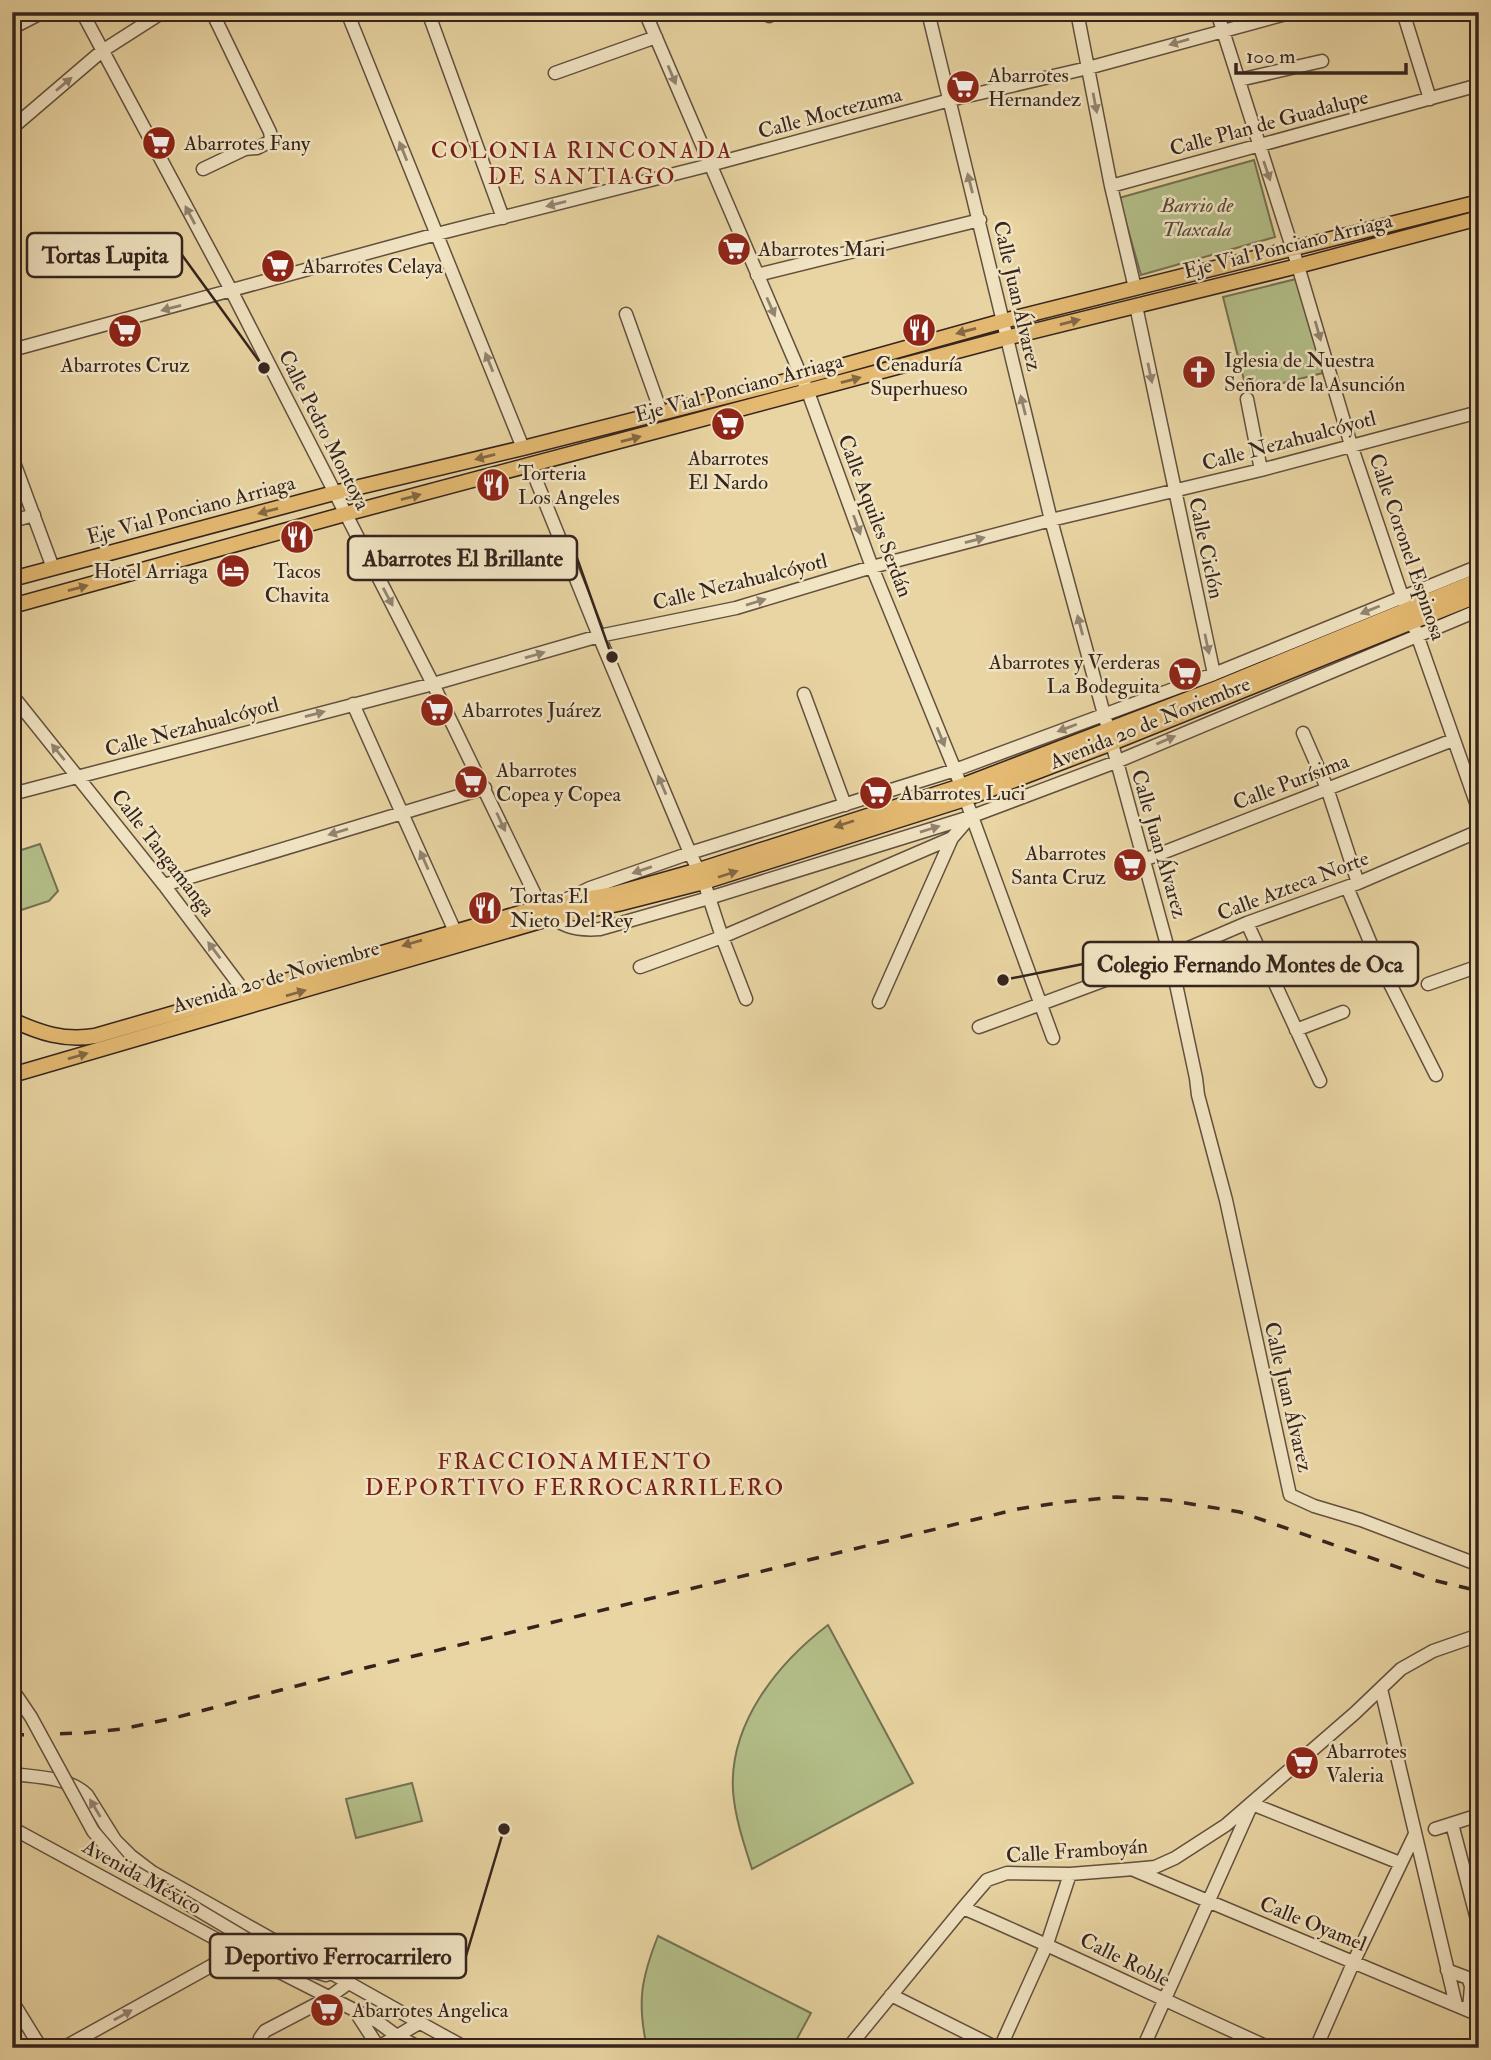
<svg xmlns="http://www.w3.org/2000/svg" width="1491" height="2060" font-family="'IM FELL Double Pica',serif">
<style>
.green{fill:#b3be88;stroke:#747153;stroke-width:2}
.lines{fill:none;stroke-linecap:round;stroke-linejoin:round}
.minor-casing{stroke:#62503f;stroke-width:15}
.major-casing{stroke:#35241e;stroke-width:17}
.minor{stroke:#f1e4c3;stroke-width:12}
.major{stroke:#e4ba72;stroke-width:14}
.rail{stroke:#35241e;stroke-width:3.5;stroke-dasharray:12 12;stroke-linecap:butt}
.minor-bridge-casing{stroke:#62503f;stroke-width:15;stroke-linecap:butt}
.minor-bridge{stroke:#f1e4c3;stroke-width:12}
.oneway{fill:#938470}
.oneway2{fill:#846844}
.labels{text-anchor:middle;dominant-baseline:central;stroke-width:5;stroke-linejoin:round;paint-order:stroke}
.poi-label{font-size:21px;fill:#35241e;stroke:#f1e4c3;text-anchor:start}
.street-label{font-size:21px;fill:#35241e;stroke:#f1e4c3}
.park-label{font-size:21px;font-style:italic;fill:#544a38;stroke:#f1e4c3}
.neighbourhood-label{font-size:23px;letter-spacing:2px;fill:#7a1f14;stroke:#f1e4c3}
.leader{fill:none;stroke:#35241e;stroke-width:2.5}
.callout-dot{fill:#35241e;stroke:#f1e4c3;stroke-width:2.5}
.callout{fill:#f1e4c3;stroke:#35241e;stroke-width:2.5}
.callout-label{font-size:23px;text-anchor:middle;font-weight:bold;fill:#35241e}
</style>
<rect width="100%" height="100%" fill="#e9d5a3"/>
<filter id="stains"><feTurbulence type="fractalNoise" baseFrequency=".00286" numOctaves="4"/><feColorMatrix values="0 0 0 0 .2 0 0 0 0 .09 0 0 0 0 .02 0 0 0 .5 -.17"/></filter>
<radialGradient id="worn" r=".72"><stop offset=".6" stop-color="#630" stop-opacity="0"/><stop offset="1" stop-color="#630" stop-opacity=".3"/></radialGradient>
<path class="green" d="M 1254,160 L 1275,237 L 1141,275 L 1119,198 Z
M 1300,278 L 1323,373 L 1247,392 L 1223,297 Z
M 40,844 L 58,891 L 49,901 L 12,913 L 12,853 Z
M 828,1625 L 913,1783 L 752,1869 C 744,1844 735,1818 733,1791 C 729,1723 778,1663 828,1625 Z
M 412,1783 L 422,1821 L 356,1838 L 346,1799 Z
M 658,1936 L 811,2013 L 792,2048 L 647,2048 C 637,2002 641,1979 658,1936 Z"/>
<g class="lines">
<g class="minor-casing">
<path id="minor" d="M 82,12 L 232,292 L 433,684 L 541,907 C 558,926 575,931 600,929 L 709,898 L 970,817 L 1116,762 L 1479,610
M 347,12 L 523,448
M 428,12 L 503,218
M 645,12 L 808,392 L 872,567 L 955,770 L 1053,1038
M 928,12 L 1051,520 L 1170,956 L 1196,1078 L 1198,1095 L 1226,1200 L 1290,1495 L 1314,1506 L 1361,1520 L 1479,1565
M 1077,12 L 1111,186 L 1135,288
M 1217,12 L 1298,266 L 1351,445 L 1404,602
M 1403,12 L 1430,99
M 769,16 L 775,12
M 12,28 L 43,12
M 555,73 L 656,37
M 1239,80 L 1322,61
M 12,128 L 102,51 L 163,12
M 203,169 L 245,149 L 257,148 L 269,142 L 271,138 L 270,132 L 212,12
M 1111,186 L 1479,85
M 757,275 L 980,220
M 1136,306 L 1214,674
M 626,314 L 661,412
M 12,350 L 437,234 L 710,165 L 950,100 L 1088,68 L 1293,12
M 1247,399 L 1261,470
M 12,457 L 53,568
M 530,465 L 599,636 L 690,853 L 704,882 L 722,937 L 746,999
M 12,521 L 34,515
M 1415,629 L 1479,811
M 804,694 L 845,805
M 12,695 L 164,885 L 250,999
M 353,704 L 458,938
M 1303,733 L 1327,788 L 1358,883
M 12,794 L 433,684 L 599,636 L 736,608 L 872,567 L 1051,520 L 1261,470 L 1479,412
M 1144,860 L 1453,740
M 164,885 L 485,788
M 1347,887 L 1376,956 L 1436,1075
M 563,901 L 590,888 L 690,853 L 955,770 L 1214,674 L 1479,566
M 1247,923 L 1320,1081
M 640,967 L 722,937 L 952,838
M 1428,984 L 1479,966
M 879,1002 L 952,838 L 970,817
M 979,1027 L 1170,956 L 1247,923 L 1358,883 L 1479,831
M 1296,1030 L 1343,1012
M 1381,1689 L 1456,2005
M 12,1774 C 36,1777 69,1777 87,1795 L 115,1840 L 131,1856 L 152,1872 C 257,1930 361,1991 466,2048
M 1452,1824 L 1479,1927
M 12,1828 L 238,1951 L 378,2022 L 397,2036 L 420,2048
M 1435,1829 L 1479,1815
M 1134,1870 L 1479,2015
M 963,1908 C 1066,1952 1167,2002 1270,2048
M 272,1954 L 299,1967 L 326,1975
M 1447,1970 L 1468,1978 L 1471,1986 L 1469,2010
M 891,1995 L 997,2048
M 12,2001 L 41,2048
M 355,2011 L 379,2048
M 63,2048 L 238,1951
M 264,2048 L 260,2038 L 265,2031 L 328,1998 L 350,1982
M 377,2048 L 419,2023
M 848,2048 L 963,1908 L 987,1880 L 1007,1873 L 1070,1874 L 1134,1869 L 1155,1867 L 1175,1858 L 1226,1825 L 1355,1713 L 1401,1669 L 1433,1651 L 1479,1635
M 1000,2048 L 1047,1944 L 1070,1874
M 1143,2048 L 1252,1804 L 1400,1863
M 1316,2048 L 1354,1961 L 1415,1834"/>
</g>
<g class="major-casing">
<path id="major" d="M 12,579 L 334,493 L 523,448 L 802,377 L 1003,321 L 1479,202
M 12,606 L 345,514 L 1006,338 L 1298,266 L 1479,218
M 12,1020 C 40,1033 64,1041 95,1036 L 541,907 L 614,894 L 699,870 L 961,786 L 1217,688 L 1479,580
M 12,1075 L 551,918 L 618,904 L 704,882 L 965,799 L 1112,743 L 1479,595"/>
</g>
<use href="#minor" class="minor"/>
<use href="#major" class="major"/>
<path class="rail" d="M 12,1735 L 83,1733 L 122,1729 L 174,1718 L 369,1667 L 1018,1509 L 1064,1502 L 1116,1497 L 1167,1500 L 1240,1512 L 1437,1581 L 1479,1591"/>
<g class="minor-bridge-casing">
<path id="minor-bridge" d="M 12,1689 L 31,1717 L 93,1831 L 121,1864 L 272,1954"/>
</g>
<use href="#minor-bridge" class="minor-bridge"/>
</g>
<defs><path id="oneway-solid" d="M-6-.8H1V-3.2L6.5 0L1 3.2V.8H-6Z" transform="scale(1.75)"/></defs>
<g class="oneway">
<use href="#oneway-solid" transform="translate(1179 42) rotate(164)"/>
<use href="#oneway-solid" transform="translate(672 75) rotate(67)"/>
<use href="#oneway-solid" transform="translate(64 84) rotate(-40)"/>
<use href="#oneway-solid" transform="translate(1095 103) rotate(79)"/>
<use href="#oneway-solid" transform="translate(403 151) rotate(-112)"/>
<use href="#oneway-solid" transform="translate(1267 171) rotate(71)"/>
<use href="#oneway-solid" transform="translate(970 183) rotate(-104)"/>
<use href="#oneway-solid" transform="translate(556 204) rotate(166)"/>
<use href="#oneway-solid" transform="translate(190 215) rotate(-118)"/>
<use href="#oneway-solid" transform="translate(771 307) rotate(66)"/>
<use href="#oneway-solid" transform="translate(171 308) rotate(165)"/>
<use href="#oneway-solid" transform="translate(1318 331) rotate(74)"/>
<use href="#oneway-solid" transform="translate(489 362) rotate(-112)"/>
<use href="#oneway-solid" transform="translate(1150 373) rotate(78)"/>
<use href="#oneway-solid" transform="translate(1023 405) rotate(-104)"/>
<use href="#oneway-solid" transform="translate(857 525) rotate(70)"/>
<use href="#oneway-solid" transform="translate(975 540) rotate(-15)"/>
<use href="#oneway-solid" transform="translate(388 597) rotate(62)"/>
<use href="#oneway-solid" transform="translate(756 602) rotate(-17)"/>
<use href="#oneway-solid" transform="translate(1370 610) rotate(158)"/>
<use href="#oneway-solid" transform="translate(1080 625) rotate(-105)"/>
<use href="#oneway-solid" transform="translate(1207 644) rotate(78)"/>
<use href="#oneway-solid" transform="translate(535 655) rotate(-16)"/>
<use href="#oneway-solid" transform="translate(315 714) rotate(-15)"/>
<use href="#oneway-solid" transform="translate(1067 728) rotate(159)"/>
<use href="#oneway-solid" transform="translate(941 737) rotate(68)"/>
<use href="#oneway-solid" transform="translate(1166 740) rotate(-23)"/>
<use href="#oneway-solid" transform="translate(58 752) rotate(-129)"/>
<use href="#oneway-solid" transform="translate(662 785) rotate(-113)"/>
<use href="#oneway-solid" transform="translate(501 822) rotate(65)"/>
<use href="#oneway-solid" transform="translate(930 829) rotate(-17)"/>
<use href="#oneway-solid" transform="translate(338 832) rotate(163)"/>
<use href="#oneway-solid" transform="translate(424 860) rotate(-114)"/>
<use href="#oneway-solid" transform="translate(642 870) rotate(161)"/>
<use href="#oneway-solid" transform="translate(214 950) rotate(-127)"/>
<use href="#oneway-solid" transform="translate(95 1808) rotate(-121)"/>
<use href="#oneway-solid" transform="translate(123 2015) rotate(-29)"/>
</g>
<g class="oneway2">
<use href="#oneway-solid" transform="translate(1070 322) rotate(-14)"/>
<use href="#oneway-solid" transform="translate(966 331) rotate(165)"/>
<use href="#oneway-solid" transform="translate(851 380) rotate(-15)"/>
<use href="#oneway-solid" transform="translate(631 439) rotate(-15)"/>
<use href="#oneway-solid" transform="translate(485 457) rotate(166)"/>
<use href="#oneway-solid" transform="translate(411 497) rotate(-15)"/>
<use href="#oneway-solid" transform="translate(268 511) rotate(165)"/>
<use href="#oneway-solid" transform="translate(78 588) rotate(-15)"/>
<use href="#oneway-solid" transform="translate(844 824) rotate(162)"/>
<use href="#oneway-solid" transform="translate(728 874) rotate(-18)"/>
<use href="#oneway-solid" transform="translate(412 943) rotate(164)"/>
<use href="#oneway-solid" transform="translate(296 993) rotate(-16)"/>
<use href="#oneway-solid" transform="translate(78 1056) rotate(-16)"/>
</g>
<defs>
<g id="supermarket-disc" transform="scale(1.75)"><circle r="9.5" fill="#8f2418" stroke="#f1e4c3"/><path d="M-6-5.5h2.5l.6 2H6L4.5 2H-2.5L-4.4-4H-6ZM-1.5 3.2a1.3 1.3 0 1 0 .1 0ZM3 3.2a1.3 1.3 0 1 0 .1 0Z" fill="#fff"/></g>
<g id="restaurant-disc" transform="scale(1.75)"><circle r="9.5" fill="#8f2418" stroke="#f1e4c3"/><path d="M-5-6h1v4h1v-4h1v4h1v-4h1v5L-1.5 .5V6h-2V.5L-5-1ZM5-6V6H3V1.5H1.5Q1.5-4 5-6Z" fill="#fff"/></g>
<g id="church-disc" transform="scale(1.75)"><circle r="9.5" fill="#8f2418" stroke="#f1e4c3"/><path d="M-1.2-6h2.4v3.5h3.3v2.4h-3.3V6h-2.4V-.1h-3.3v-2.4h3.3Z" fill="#fff"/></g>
<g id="hotel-disc" transform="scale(1.75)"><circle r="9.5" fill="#8f2418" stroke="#f1e4c3"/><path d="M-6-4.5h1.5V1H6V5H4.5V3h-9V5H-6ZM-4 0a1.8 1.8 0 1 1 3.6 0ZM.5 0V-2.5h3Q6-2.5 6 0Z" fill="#fff"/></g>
</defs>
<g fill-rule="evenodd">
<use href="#supermarket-disc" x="963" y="87"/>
<use href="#supermarket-disc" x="159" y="143"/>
<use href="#supermarket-disc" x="734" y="249"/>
<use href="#supermarket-disc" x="278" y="266"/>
<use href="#restaurant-disc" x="919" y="330"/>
<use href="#supermarket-disc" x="125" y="331"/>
<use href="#church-disc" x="1199" y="372"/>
<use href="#supermarket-disc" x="728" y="424"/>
<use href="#restaurant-disc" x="493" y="485"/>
<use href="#restaurant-disc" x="297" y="537"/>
<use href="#hotel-disc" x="233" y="571"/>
<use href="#supermarket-disc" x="1185" y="674"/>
<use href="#supermarket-disc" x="437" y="710"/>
<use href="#supermarket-disc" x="471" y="782"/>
<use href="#supermarket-disc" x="876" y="793"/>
<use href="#supermarket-disc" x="1130" y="865"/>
<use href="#restaurant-disc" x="485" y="908"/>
<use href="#supermarket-disc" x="1302" y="1763"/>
<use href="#supermarket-disc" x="327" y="2010"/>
</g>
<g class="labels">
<g class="poi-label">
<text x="988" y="75">Abarrotes<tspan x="988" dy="24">Hernandez</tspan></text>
<text x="184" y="143">Abarrotes Fany</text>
<text x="758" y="249">Abarrotes Mari</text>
<text x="302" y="266">Abarrotes Celaya</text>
<text x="1224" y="360">Iglesia de Nuestra<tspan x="1224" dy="24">Señora de la Asunción</tspan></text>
<text x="919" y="364" text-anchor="middle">Cenaduría<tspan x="919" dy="24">Superhueso</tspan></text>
<text x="125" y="365" text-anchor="middle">Abarrotes Cruz</text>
<text x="728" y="458" text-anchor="middle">Abarrotes<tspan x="728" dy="24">El Nardo</tspan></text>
<text x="518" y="473">Torteria<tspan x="518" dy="24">Los Angeles</tspan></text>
<text x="208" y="571" text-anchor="end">Hotel Arriaga</text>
<text x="297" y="571" text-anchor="middle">Tacos<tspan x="297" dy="24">Chavita</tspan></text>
<text x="1160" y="662" text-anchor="end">Abarrotes y Verderas<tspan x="1160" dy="24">La Bodeguita</tspan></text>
<text x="462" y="710">Abarrotes Juárez</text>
<text x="496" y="770">Abarrotes<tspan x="496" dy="24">Copea y Copea</tspan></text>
<text x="900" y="793">Abarrotes Luci</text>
<text x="1106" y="853" text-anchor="end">Abarrotes<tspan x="1106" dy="24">Santa Cruz</tspan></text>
<text x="510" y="896">Tortas El<tspan x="510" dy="24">Nieto Del Rey</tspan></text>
<text x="1326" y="1751">Abarrotes<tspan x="1326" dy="24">Valeria</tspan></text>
<text x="352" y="2010">Abarrotes Angelica</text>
</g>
<g class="street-label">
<text transform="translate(830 113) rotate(-15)">Calle Moctezuma</text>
<text transform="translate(1269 123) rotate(-15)">Calle Plan de Guadalupe</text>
<text transform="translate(1288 246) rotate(-14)">Eje Vial Ponciano Arriaga</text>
<text transform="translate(1017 296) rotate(77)">Calle Juan Álvarez</text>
<text transform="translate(739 388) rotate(-15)">Eje Vial Ponciano Arriaga</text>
<text transform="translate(324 430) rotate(63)">Calle Pedro Montoya</text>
<text transform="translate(1289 441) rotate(-15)">Calle Nezahualcóyotl</text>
<text transform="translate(191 510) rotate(-15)">Eje Vial Ponciano Arriaga</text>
<text transform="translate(875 516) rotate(69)">Calle Aquiles Serdán</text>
<text transform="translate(1407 547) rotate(71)">Calle Coronel Espinosa</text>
<text transform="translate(1206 548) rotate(78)">Calle Ciclón</text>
<text transform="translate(740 582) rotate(-14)">Calle Nezahualcóyotl</text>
<text transform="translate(1150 723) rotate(-22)">Avenida 20 de Noviembre</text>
<text transform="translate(192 727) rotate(-15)">Calle Nezahualcóyotl</text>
<text transform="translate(1291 782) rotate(-21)">Calle Purísima</text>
<text transform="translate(1159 844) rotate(74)">Calle Juan Álvarez</text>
<text transform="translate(163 853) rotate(52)">Calle Tangamanga</text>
<text transform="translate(1293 886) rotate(-21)">Calle Azteca Norte</text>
<text transform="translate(276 977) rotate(-16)">Avenida 20 de Noviembre</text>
<text transform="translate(1288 1397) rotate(77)">Calle Juan Álvarez</text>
<text transform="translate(1077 1851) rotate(-4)">Calle Framboyán</text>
<text transform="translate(142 1877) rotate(29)">Avenida México</text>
<text transform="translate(1313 1924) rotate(22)">Calle Oyamel</text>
<text transform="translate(1125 1960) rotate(26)">Calle Roble</text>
</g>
<g class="park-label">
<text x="1197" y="205">Barrio de<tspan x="1197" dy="24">Tlaxcala</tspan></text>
</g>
<g class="neighbourhood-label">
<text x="582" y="150">COLONIA RINCONADA<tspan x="582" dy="26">DE SANTIAGO</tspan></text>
<text x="575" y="1461">FRACCIONAMIENTO<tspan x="575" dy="26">DEPORTIVO FERROCARRILERO</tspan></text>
</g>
</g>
<path class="leader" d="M264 368L182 255M612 657L577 558M1003 980L1083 964M504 1829L466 1956"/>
<g class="callout-dot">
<circle cx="264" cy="368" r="7"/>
<circle cx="612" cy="657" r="7"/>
<circle cx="1003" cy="980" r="7"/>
<circle cx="504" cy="1829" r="7"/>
</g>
<g class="callout">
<rect x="27" y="233" width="155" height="44" rx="7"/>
<rect x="348" y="536" width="229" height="44" rx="7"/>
<rect x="1083" y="942" width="335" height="44" rx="7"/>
<rect x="210" y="1934" width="256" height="44" rx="7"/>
</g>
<g class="callout-label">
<text x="105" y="263">Tortas Lupita</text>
<text x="463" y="566">Abarrotes El Brillante</text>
<text x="1250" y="972">Colegio Fernando Montes de Oca</text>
<text x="338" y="1964">Deportivo Ferrocarrilero</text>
</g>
<rect width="1491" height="2060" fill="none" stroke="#e9d5a3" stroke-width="42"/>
<rect x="14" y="14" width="1463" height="2032" fill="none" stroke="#35241e" stroke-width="3.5"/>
<rect x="21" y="21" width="1449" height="2018" fill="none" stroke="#35241e" stroke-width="2"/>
<path d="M1236 63v10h170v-10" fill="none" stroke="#35241e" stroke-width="3.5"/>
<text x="1246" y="63" font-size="21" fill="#35241e" stroke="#f1e4c3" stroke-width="5" paint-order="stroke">100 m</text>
<rect width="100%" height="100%" filter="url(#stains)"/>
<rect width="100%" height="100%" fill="url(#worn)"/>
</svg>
